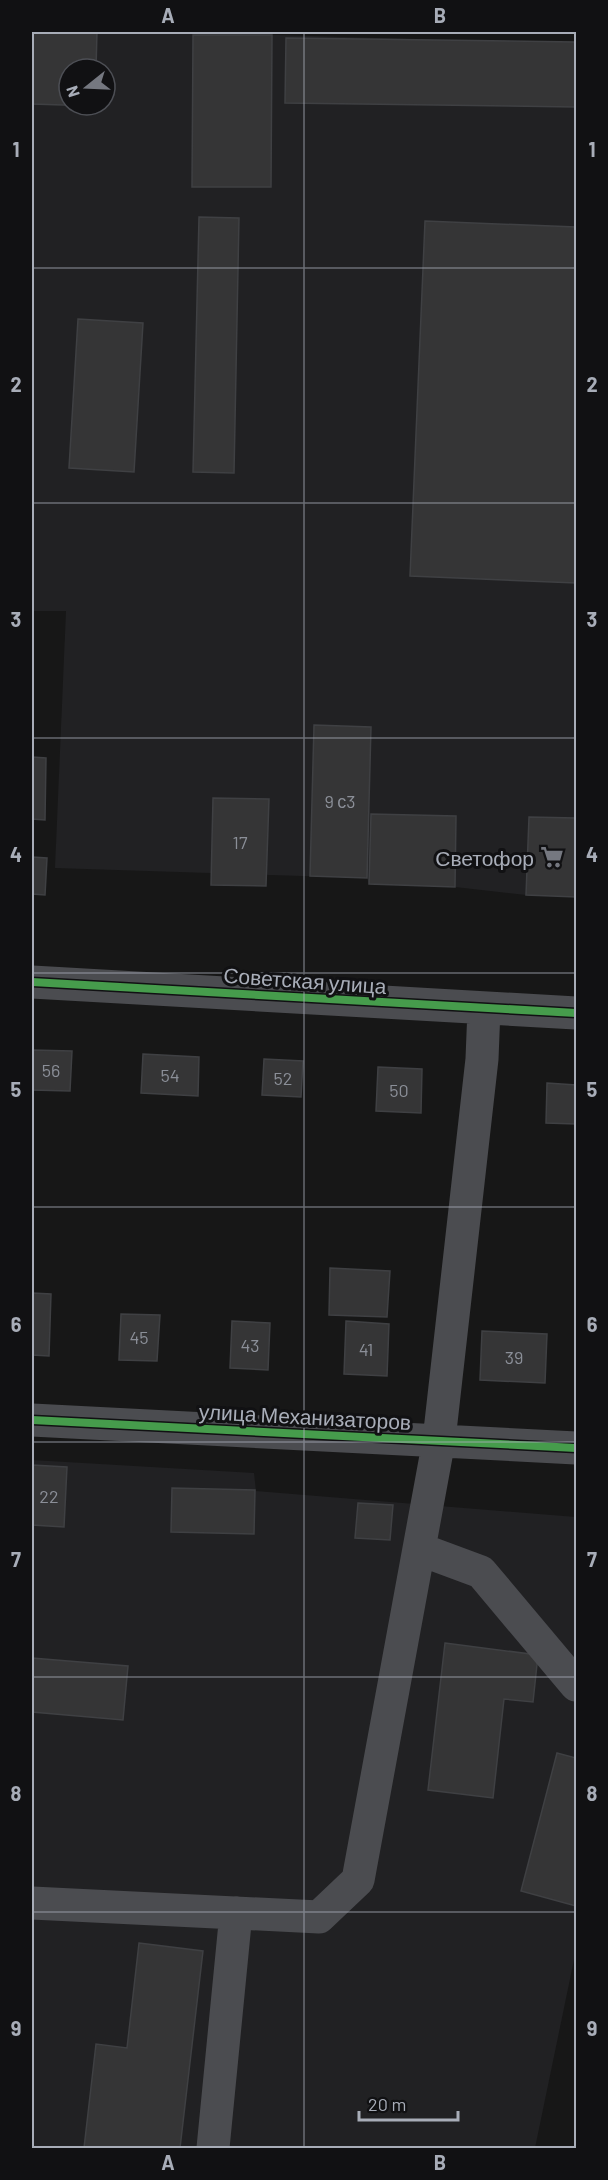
<svg xmlns="http://www.w3.org/2000/svg" width="608" height="2180" font-family="Barlow,sans-serif">
<style>
.built{fill:#212123;fill-rule:evenodd}
.building{fill:#353536;stroke:#3f4043;stroke-width:1.5}
.lines{fill:none;stroke-linecap:round;stroke-linejoin:round}
.minor{stroke:#4b4c50;stroke-width:33}
.cycleway-casing{stroke:#111113;stroke-width:11}
.cycleway{stroke:#469c4c;stroke-width:8}
.grid{fill:none;stroke:#a8adb8;stroke-width:1.5;stroke-opacity:0.55}
.labels{text-anchor:middle;dominant-baseline:central;stroke-width:6;stroke-linejoin:round;paint-order:stroke}
.number-label{font-size:18px;fill:#8b8f98}
.poi-label{font-size:21px;fill:#a8adb8;stroke:#111113;text-anchor:end}
.street-label{font-size:21px;fill:#a8adb8;stroke:#111113}
.neatline{fill:none;stroke:#a8adb8;stroke-width:2}
.grid-label{font-size:20px;text-anchor:middle;font-weight:bold;fill:#a8adb8}
</style>
<rect width="100%" height="100%" fill="#171717"/>
<path class="built" d="M 32,32 L 176,32 L 576,44 L 576,818 L 529,817 L 526,895 L 455,887 L 369,884 L 367,878 L 55,868 L 66,611 L 32,611 ZM 69,69 L 105,69 L 105,105 L 69,105 Z
M 32,1460 L 254,1473 L 256,1491 L 576,1517 L 576,1950 L 535,2148 L 32,2148 Z"/>
<path class="building" d="M 32,32 L 97,32 L 96,69 L 69,69 L 69,105 L 95,106 L 32,104 Z
M 193,35 L 272,35 L 271,187 L 192,187 Z
M 286,38 L 576,42 L 576,107 L 285,103 Z
M 199,217 L 239,218 L 234,473 L 193,472 Z
M 425,221 L 576,227 L 576,583 L 410,576 Z
M 78,319 L 143,323 L 134,472 L 69,468 Z
M 314,725 L 371,727 L 367,878 L 310,876 Z
M 32,757 L 46,758 L 45,820 L 32,819 Z
M 213,798 L 269,799 L 266,886 L 211,885 Z
M 371,814 L 456,816 L 455,887 L 369,884 Z
M 529,817 L 576,818 L 576,897 L 526,895 Z
M 32,857 L 47,858 L 45,895 L 32,894 Z
M 32,1050 L 72,1051 L 70,1091 L 32,1090 Z
M 143,1054 L 199,1057 L 198,1096 L 141,1093 Z
M 264,1059 L 303,1061 L 301,1097 L 262,1095 Z
M 378,1067 L 422,1069 L 421,1113 L 376,1111 Z
M 547,1083 L 576,1085 L 576,1124 L 546,1123 Z
M 330,1268 L 390,1271 L 387,1317 L 329,1315 Z
M 32,1293 L 51,1294 L 49,1356 L 32,1355 Z
M 121,1314 L 160,1315 L 157,1361 L 119,1360 Z
M 232,1321 L 270,1323 L 268,1370 L 230,1368 Z
M 346,1321 L 389,1324 L 387,1376 L 344,1374 Z
M 482,1331 L 547,1334 L 545,1383 L 480,1380 Z
M 32,1465 L 67,1467 L 64,1527 L 32,1525 Z
M 172,1488 L 255,1490 L 254,1534 L 171,1532 Z
M 358,1503 L 393,1505 L 390,1540 L 355,1538 Z
M 445,1643 L 538,1655 L 533,1702 L 504,1699 L 493,1798 L 428,1790 Z
M 32,1658 L 128,1666 L 123,1720 L 32,1712 Z
M 557,1753 L 576,1758 L 576,1906 L 521,1891 Z
M 139,1943 L 203,1951 L 180,2148 L 84,2148 L 96,2044 L 127,2048 Z"/>
<g class="lines">
<path class="minor" d="M 32,982 L 576,1013
M 32,1420 L 576,1448
M 419,1549 L 481,1572 L 576,1685
M 32,1903 L 319,1917 L 358,1880 L 439,1440 L 482,1059 L 484,1009
M 213,2148 L 236,1913"/>
<g class="cycleway-casing">
<path id="cycleway" d="M 32,982 L 576,1013
M 32,1420 L 576,1448"/>
</g>
<use href="#cycleway" class="cycleway"/>
</g>
<path class="grid" d="M 304,32 L 304,2148M 32,268 L 576,268M 32,503 L 576,503M 32,738 L 576,738M 32,973 L 576,973M 32,1207 L 576,1207M 32,1442 L 576,1442M 32,1677 L 576,1677M 32,1912 L 576,1912"/>
<defs>
<g id="supermarket-bare" transform="scale(1.8)"><path d="M-6-5.5h2.5l.6 2H6L4.5 2H-2.5L-4.4-4H-6ZM-1.5 3.2a1.3 1.3 0 1 0 .1 0ZM3 3.2a1.3 1.3 0 1 0 .1 0Z" fill="#757880" stroke="#111113" stroke-width="2.5" paint-order="stroke"/></g>
</defs>
<g fill-rule="evenodd">
<use href="#supermarket-bare" x="552" y="857"/>
</g>
<g class="labels">
<g class="number-label">
<text x="340" y="801">9 с3</text>
<text x="240" y="842">17</text>
<text x="51" y="1070">56</text>
<text x="170" y="1075">54</text>
<text x="283" y="1078">52</text>
<text x="399" y="1090">50</text>
<text x="139" y="1337">45</text>
<text x="250" y="1345">43</text>
<text x="366" y="1349">41</text>
<text x="514" y="1357">39</text>
<text x="49" y="1496">22</text>
</g>
<g class="poi-label">
<text x="534" y="857">Светофор</text>
</g>
<g class="street-label">
<text transform="translate(305 980) rotate(4)">Советская улица</text>
<text transform="translate(305 1416) rotate(3)">улица Механизаторов</text>
</g>
</g>
<rect width="608" height="2180" fill="none" stroke="#111113" stroke-width="66"/>
<g transform="translate(87 87) rotate(252)"><circle r="28" fill="#111113" stroke="#4d4f55" stroke-width="1.5"/>
<path d="M0-4.5L10 22L0 15L-10 22Z" fill="#757880"/>
<text y="-9" font-size="16" font-weight="bold" text-anchor="middle" fill="#a8adb8">N</text>
</g>
<path d="M359 2111v9h99v-9" fill="none" stroke="#a8adb8" stroke-width="3"/>
<text x="368" y="2111" font-size="18" fill="#a8adb8" stroke="#111113" stroke-width="4.5" paint-order="stroke">20 m</text>
<rect x="33" y="33" width="542" height="2114" class="neatline"/>
<g class="grid-label">
<text x="168" y="23">A</text>
<text x="440" y="23">B</text>
<text x="16" y="157">1</text>
<text x="592" y="157">1</text>
<text x="16" y="392">2</text>
<text x="592" y="392">2</text>
<text x="16" y="627">3</text>
<text x="592" y="627">3</text>
<text x="16" y="862">4</text>
<text x="592" y="862">4</text>
<text x="16" y="1097">5</text>
<text x="592" y="1097">5</text>
<text x="16" y="1332">6</text>
<text x="592" y="1332">6</text>
<text x="16" y="1567">7</text>
<text x="592" y="1567">7</text>
<text x="16" y="1801">8</text>
<text x="592" y="1801">8</text>
<text x="16" y="2036">9</text>
<text x="592" y="2036">9</text>
<text x="168" y="2170">A</text>
<text x="440" y="2170">B</text>
</g>
</svg>
